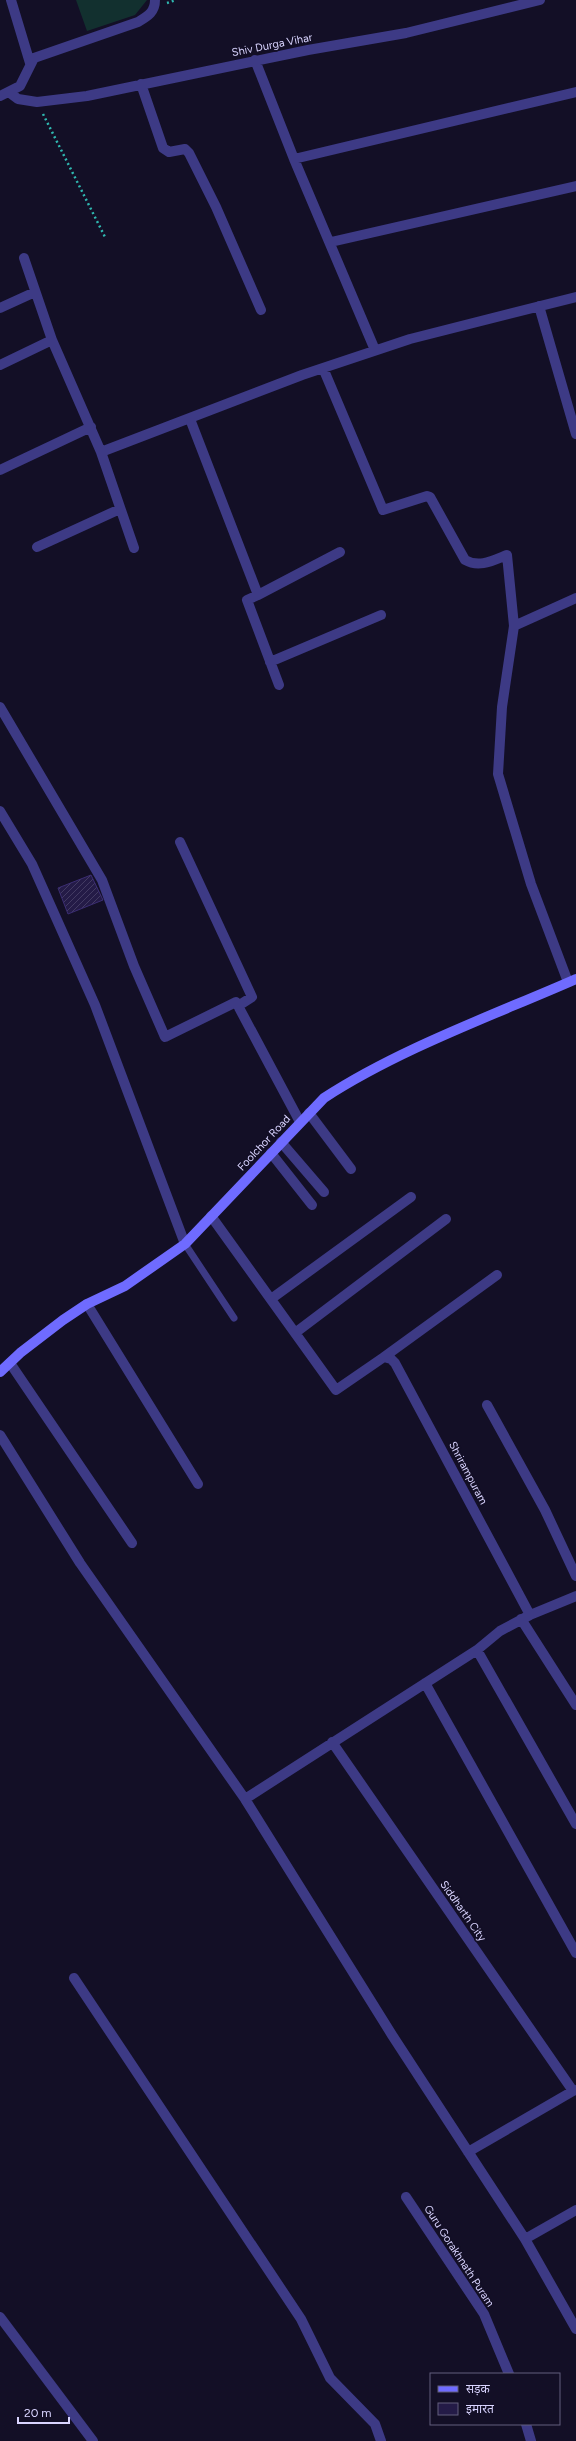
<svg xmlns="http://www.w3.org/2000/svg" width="576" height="2441" font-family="Figtree,'Noto Sans Devanagari',sans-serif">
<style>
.green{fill:#12302f}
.building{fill:url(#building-hatch);stroke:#3b2d73}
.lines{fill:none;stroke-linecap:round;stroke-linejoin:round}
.path{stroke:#2fb8b0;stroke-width:2.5;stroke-dasharray:2 3;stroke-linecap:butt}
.lane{stroke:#3d3a85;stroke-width:7}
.street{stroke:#3d3a85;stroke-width:10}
.secondary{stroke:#6f6bff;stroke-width:10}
.labels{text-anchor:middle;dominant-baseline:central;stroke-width:3.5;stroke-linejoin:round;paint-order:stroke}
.street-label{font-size:11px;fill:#d9d4ff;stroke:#130f26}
</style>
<defs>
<pattern id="building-hatch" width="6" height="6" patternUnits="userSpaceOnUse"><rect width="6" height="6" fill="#241b47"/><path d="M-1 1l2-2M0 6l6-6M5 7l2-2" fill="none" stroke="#433b63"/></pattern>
</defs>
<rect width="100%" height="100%" fill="#130f26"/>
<path class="green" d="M 76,0 L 147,0 L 135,15 L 87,31 Z"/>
<path class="building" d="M 91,875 L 103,900 L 68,914 L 58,888 Z"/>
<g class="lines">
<path class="path" d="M 167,3 L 176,0
M 43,114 L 105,237"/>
<path class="lane" d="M 185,1244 L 234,1318"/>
<path class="street" d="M 11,0 L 30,63
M 255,60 L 294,159 L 375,350
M 141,84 L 163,148 L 169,152 L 185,149 L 189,153 L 216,207 L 261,310
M 10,93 L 18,99 L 37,102 L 87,96 L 308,50 L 406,33 L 540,0
M 0,96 L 20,86 L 34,58 L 138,22 C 148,16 155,12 155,0
M 294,159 L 576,92
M 331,242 L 576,186
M 24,258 L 52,340 L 101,452 L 134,548
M 539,306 L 576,434
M 0,308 L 35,292
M 0,365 L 52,340
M 323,368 L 383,510 L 427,496 L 430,497 L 465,560 C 479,568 492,561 507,555 L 514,626 L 502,707 L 498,774 L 531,884 L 568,982
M 190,419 L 258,595 L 247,600 L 279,685
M 101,452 L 302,375 L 410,339 L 576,297
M 0,470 L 91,427
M 37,547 L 120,509
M 258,595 L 340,552
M 514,626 L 576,598
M 270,662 L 381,615
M 0,707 L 102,880 L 134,966 L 165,1037 L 236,1002 L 300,1122
M 0,811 L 32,864 L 95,1005 L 185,1244
M 180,842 L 252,997 L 238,1006
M 309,1113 L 351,1169
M 281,1142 L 324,1192
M 271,1153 L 312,1205
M 211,1216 L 336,1390 L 384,1357 L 391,1359 L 395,1363 L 530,1615 L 500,1631 L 477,1650 L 576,1824
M 271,1299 L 411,1197
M 87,1304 L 198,1484
M 295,1333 L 446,1219
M 384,1357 L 497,1275
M 10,1363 L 132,1543
M 487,1405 L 545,1510 L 576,1576
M 0,1435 L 80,1563 L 245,1799 L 392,2035 L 525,2239 L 576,2329
M 530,1615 L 576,1596
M 521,1619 L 576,1705
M 425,1683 L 576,1953
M 332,1742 L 573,2091 L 576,2090
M 245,1799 L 477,1650
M 74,1978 L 301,2319 L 330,2378 L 375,2424 L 381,2441
M 468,2152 L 573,2091
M 406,2197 L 484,2314 L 509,2374
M 525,2239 L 576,2210
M 0,2317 L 93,2441
M 526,2424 L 531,2441"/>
<path class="secondary" d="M 0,1372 L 20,1353 L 63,1320 L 87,1304 L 125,1286 L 185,1244 L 324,1098 C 399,1049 494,1015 576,979"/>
</g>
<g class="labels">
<g class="street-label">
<text transform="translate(272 45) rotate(-11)">Shiv Durga Vihar</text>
<text transform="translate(264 1143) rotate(-47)">Foolchor Road</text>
<text transform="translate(468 1473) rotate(62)">Shrirampuram</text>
<text transform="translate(463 1911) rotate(55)">Siddharth City</text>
<text transform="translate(459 2256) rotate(57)">Guru Gorakhnath Puram</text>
</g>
</g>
<rect x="430" y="2373" width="130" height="52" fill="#130f26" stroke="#625e7d"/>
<rect x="438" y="2386" width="20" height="6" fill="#6f6bff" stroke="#625e7d"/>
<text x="466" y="2393" font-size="12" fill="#d9d4ff">सड़क</text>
<rect x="438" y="2403" width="20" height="12" fill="#241b47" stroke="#625e7d"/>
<text x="466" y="2413" font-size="12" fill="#d9d4ff">इमारत</text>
<path d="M18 2417v6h51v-6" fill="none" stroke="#d9d4ff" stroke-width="2"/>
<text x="24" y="2417" font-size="12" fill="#d9d4ff" stroke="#130f26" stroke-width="3" paint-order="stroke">20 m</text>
</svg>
